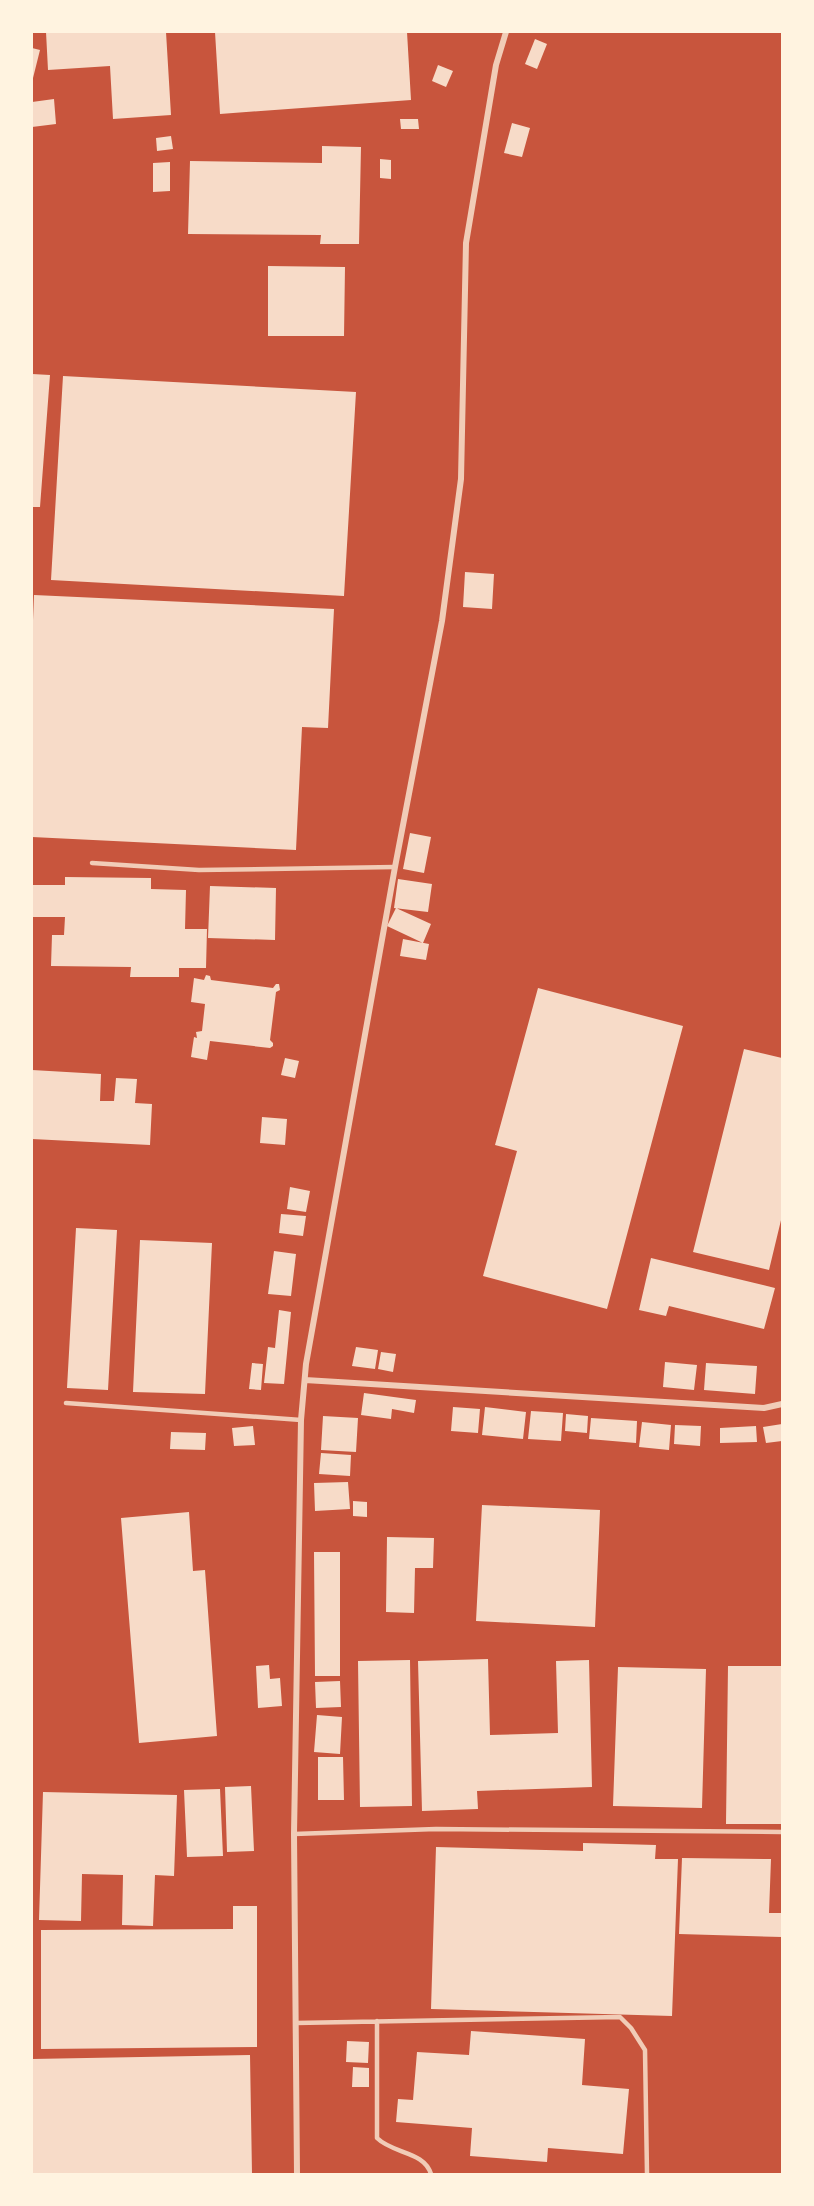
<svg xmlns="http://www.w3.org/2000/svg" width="814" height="2206" font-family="'Asap Condensed',sans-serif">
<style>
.building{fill:#f7dbc8}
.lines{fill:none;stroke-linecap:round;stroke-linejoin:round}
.service{stroke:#f1ccb7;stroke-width:4.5}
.minor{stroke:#f1ccb7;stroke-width:6}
</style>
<rect width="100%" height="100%" fill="#c8553d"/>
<path class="building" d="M 46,32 L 166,32 L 171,115 L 113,119 L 110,66 L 48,70 Z
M 215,32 L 407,32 L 411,100 L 220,114 Z
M 535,39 L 547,44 L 537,69 L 525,64 Z
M 32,48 L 40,50 L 32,82 Z
M 438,65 L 453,71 L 446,87 L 432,81 Z
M 54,99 L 56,124 L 32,127 L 32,102 Z
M 400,119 L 418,119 L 419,129 L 401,129 Z
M 512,123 L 530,128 L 522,157 L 504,153 Z
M 171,136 L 173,149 L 157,151 L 156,138 Z
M 322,146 L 361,147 L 359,244 L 320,244 L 321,235 L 188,234 L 190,161 L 322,163 Z
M 380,159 L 391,160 L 391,179 L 380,178 Z
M 170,162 L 170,191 L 153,192 L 153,163 Z
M 268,266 L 345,267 L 344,336 L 268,336 Z
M 32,374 L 50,375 L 40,507 L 32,507 Z
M 63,376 L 356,392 L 344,596 L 51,580 Z
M 465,572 L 494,574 L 492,609 L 463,607 Z
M 34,595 L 334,609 L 328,728 L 302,727 L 296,850 L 32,837 L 32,645 Z
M 410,833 L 431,837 L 424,873 L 403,869 Z
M 65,877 L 151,878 L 151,889 L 186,890 L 185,929 L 207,929 L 206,968 L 179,968 L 179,977 L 130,977 L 131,967 L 51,966 L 52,935 L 64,935 L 65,917 L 32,917 L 32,885 L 65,885 Z
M 398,879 L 432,884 L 428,912 L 394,908 Z
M 210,886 L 276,888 L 275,940 L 208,938 Z
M 396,908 L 431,924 L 423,943 L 387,926 Z
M 403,939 L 429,944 L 426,960 L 400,956 Z
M 206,975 L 210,976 L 211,980 L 273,988 L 276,984 L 279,984 L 280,990 L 276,992 L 270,1040 L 273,1043 L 273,1046 L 270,1048 L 210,1041 L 207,1060 L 191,1057 L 194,1037 L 197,1038 L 196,1032 L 202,1031 L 205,1004 L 191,1002 L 194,978 L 204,980 Z
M 538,988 L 683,1026 L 607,1309 L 483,1276 L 517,1151 L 495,1145 Z
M 744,1049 L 782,1058 L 782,1216 L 769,1270 L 693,1252 Z
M 285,1058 L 299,1061 L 295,1078 L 281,1075 Z
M 32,1070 L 101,1074 L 100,1101 L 114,1101 L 116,1078 L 137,1079 L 135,1103 L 152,1104 L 150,1145 L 32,1139 Z
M 262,1117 L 287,1119 L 285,1145 L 260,1143 Z
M 290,1187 L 310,1191 L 306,1212 L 287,1209 Z
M 281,1214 L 306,1216 L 303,1236 L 279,1233 Z
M 76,1228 L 117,1230 L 108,1390 L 67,1388 Z
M 140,1240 L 212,1243 L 205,1394 L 133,1392 Z
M 274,1251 L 296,1254 L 291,1296 L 268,1294 Z
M 651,1258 L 775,1288 L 764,1329 L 669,1306 L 666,1316 L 639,1310 Z
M 279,1310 L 291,1312 L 284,1384 L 264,1383 L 268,1347 L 275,1348 Z
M 356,1347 L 378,1350 L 375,1369 L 352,1366 Z
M 381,1352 L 396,1354 L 393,1372 L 378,1369 Z
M 665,1362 L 697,1365 L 694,1390 L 663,1387 Z
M 252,1363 L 263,1364 L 261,1390 L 249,1389 Z
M 706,1363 L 757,1366 L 755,1394 L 704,1390 Z
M 364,1393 L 416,1400 L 414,1413 L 392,1409 L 391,1419 L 361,1415 Z
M 453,1407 L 480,1409 L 478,1433 L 451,1431 Z
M 485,1407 L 526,1412 L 523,1439 L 482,1435 Z
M 531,1411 L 563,1413 L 561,1441 L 528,1439 Z
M 566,1414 L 588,1416 L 587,1433 L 565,1431 Z
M 323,1416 L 358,1418 L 356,1452 L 321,1450 Z
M 591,1418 L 637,1421 L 636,1443 L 589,1439 Z
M 642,1422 L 671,1425 L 669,1450 L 639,1447 Z
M 782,1424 L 782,1441 L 766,1443 L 763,1427 Z
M 675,1425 L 701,1426 L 700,1446 L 674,1444 Z
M 253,1426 L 255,1445 L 234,1446 L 232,1428 Z
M 756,1426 L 757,1442 L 720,1443 L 720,1428 Z
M 171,1432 L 206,1433 L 205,1450 L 170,1449 Z
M 321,1453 L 351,1455 L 350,1476 L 319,1474 Z
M 348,1482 L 350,1509 L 315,1511 L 314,1483 Z
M 353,1501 L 367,1502 L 367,1517 L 353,1516 Z
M 482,1505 L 600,1510 L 595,1627 L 476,1621 Z
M 189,1512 L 193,1571 L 205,1570 L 217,1736 L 139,1743 L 121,1518 Z
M 387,1537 L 434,1538 L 433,1568 L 415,1568 L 414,1613 L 386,1612 Z
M 314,1552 L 340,1552 L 340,1676 L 315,1676 Z
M 488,1659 L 490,1735 L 558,1733 L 556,1661 L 589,1660 L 592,1787 L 477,1791 L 478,1809 L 422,1811 L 418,1661 Z
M 410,1660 L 412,1806 L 360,1807 L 358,1661 Z
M 269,1665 L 270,1679 L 280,1678 L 282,1706 L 258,1708 L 256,1666 Z
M 728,1666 L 782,1666 L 782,1824 L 726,1824 Z
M 618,1667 L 706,1669 L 702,1808 L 613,1806 Z
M 340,1681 L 341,1707 L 316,1708 L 315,1682 Z
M 317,1715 L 342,1717 L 340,1754 L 314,1752 Z
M 318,1757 L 343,1757 L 344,1800 L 318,1800 Z
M 251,1786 L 254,1851 L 227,1852 L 225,1787 Z
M 220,1789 L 223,1856 L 187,1857 L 184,1790 Z
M 43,1792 L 177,1795 L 174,1876 L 155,1875 L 153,1926 L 122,1925 L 123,1875 L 82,1874 L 81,1921 L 39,1920 Z
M 583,1843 L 656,1845 L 655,1859 L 678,1859 L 672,2016 L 431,2009 L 436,1847 L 583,1851 Z
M 682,1858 L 771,1859 L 769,1913 L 782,1913 L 782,1937 L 679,1934 Z
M 233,1906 L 257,1906 L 257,2047 L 41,2049 L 41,1930 L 233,1929 Z
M 471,2031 L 585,2039 L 582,2085 L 629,2089 L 623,2154 L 548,2148 L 547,2162 L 470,2156 L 472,2128 L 396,2122 L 398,2099 L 413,2100 L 417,2052 L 469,2055 Z
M 347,2041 L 369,2042 L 368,2063 L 346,2062 Z
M 250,2055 L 252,2174 L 32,2174 L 32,2059 Z
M 353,2067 L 369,2068 L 369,2087 L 352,2087 Z"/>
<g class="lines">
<path class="service" d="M 92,863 L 199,870 L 395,867
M 66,1403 L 301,1420
M 294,1834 L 436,1829 L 782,1832
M 377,2021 L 377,2138 C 393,2154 424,2151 431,2174
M 296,2023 L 620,2017 L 631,2028 L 645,2050 L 647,2174"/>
<path class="minor" d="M 305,1380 L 764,1408 L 782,1404
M 297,2174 L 294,1834 L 301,1420 L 306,1364 L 395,867 L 442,621 L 461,479 L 466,243 L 496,65 L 506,32"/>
</g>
<rect width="814" height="2206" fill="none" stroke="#fff3e0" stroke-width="66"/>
</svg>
